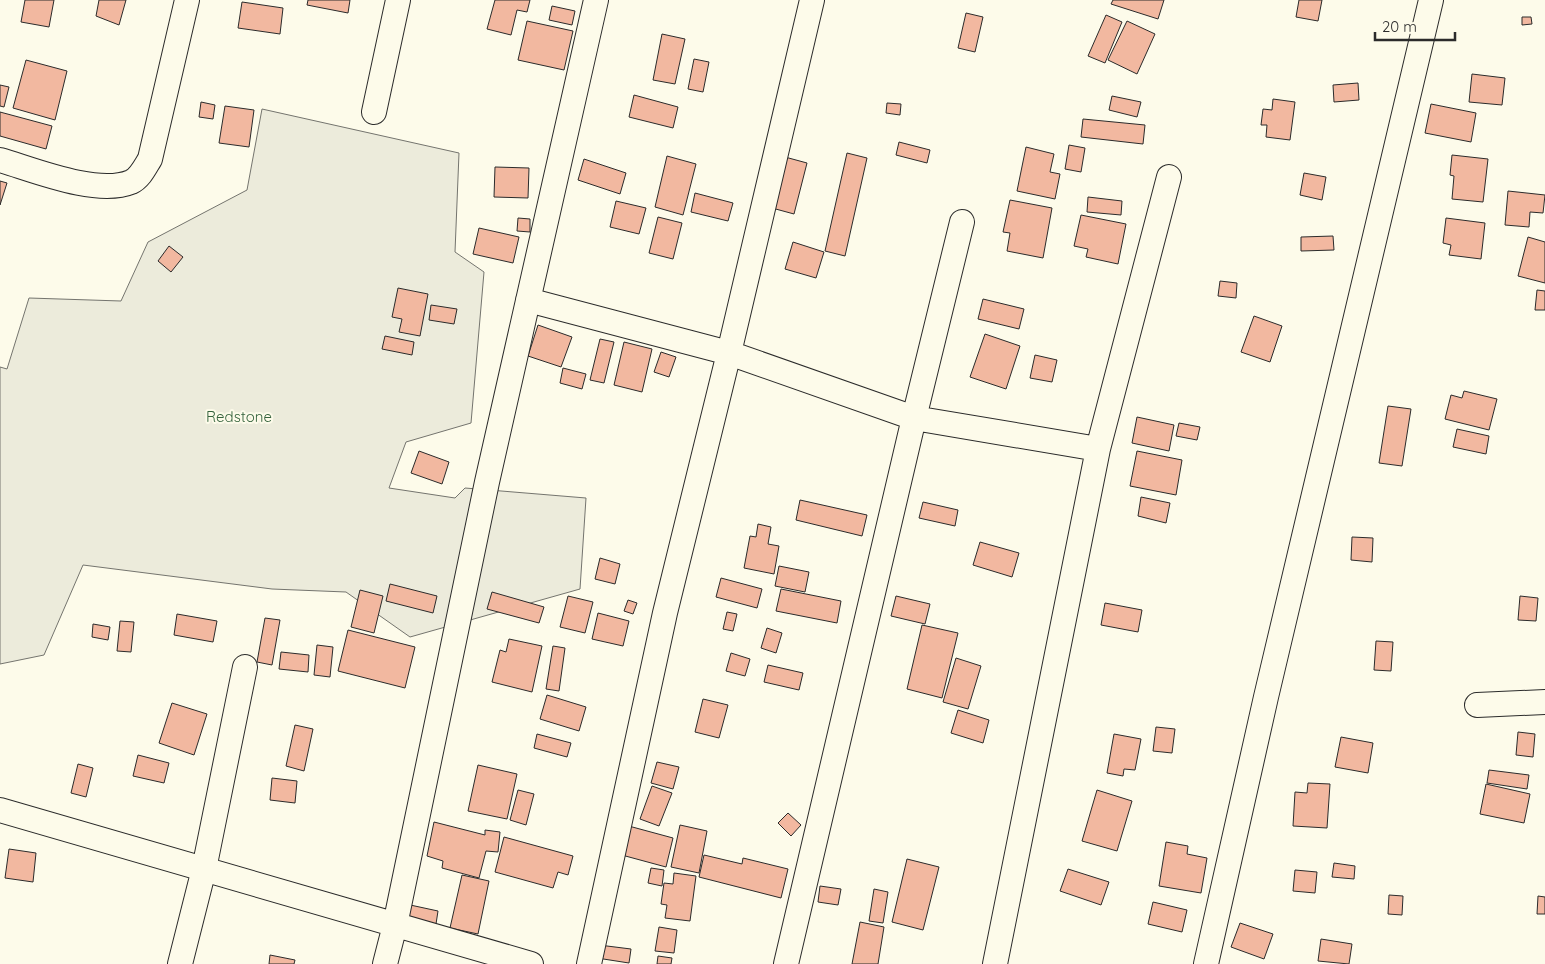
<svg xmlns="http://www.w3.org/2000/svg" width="1545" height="964" font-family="Quicksand,sans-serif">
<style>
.green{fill:#ecebdb;stroke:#74746e}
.building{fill:#f2b8a0;stroke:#2b2b2b}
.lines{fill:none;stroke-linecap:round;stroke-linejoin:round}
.street-casing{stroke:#2b2b2b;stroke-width:26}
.street{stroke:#fdfbea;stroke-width:24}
.labels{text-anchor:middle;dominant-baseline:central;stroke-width:4;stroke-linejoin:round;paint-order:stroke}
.park-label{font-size:15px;fill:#34623c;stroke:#fdfbea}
</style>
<rect width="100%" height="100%" fill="#fdfbea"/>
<path class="green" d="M 262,109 L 459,153 L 455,252 L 484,272 L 471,423 L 406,442 L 389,488 L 455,498 L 465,488 L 586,498 L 580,589 L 410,637 L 346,592 L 272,589 L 83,565 L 44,655 L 0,664 L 0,367 L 7,369 L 29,298 L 121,301 L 148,242 L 247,190 Z"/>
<path class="building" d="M 25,0 L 54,0 L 49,27 L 21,22 Z
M 99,0 L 126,0 L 119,25 L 96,16 Z
M 308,0 L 350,0 L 348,13 L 307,5 Z
M 495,0 L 530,0 L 527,12 L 517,10 L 511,35 L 487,29 Z
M 1113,0 L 1164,0 L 1158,19 L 1111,4 Z
M 1299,0 L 1322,0 L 1318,21 L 1296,17 Z
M 242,2 L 283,8 L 280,34 L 238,28 Z
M 552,6 L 575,11 L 572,25 L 549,20 Z
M 966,13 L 983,17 L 975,52 L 958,48 Z
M 1106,15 L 1122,22 L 1105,63 L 1088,56 Z
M 1522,17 L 1531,17 L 1532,24 L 1522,25 Z
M 527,21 L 573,31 L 564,70 L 518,60 Z
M 1127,21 L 1155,34 L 1137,74 L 1108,60 Z
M 662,34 L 685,39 L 675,84 L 653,80 Z
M 694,59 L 709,62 L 703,92 L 688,89 Z
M 26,60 L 67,71 L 55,120 L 13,108 Z
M 1472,74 L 1505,78 L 1502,105 L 1469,102 Z
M 1358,83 L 1359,100 L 1334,102 L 1333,85 Z
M 0,85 L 9,87 L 4,107 L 0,106 Z
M 634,95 L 678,107 L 673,128 L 629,117 Z
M 1112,96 L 1141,102 L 1137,117 L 1109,110 Z
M 1273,99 L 1295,102 L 1290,140 L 1266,137 L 1267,125 L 1261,125 L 1263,109 L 1272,110 Z
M 201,102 L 215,105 L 213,119 L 199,117 Z
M 887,103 L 901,104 L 900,115 L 886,113 Z
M 1431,104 L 1476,113 L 1471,142 L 1425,133 Z
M 225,106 L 254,110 L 249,147 L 219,143 Z
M 0,112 L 52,126 L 46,149 L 0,136 Z
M 1083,119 L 1145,125 L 1143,144 L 1081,137 Z
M 899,142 L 930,150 L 927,163 L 896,155 Z
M 1069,145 L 1085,148 L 1081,172 L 1065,169 Z
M 1026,147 L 1054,154 L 1050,172 L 1060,174 L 1055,199 L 1017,191 Z
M 847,153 L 867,158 L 845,256 L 825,251 Z
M 1452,155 L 1488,159 L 1483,202 L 1452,199 L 1454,176 L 1450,175 Z
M 667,156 L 696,164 L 683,215 L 655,207 Z
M 785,157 L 807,163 L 794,214 L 772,208 Z
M 584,159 L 626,173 L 620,194 L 578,180 Z
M 495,167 L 529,168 L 528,198 L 494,197 Z
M 1304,173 L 1326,177 L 1322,200 L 1300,195 Z
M 0,181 L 7,183 L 0,205 Z
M 1508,191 L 1545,195 L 1543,213 L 1530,212 L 1529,227 L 1505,225 Z
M 695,193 L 733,203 L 728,221 L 691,212 Z
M 1088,197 L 1122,201 L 1121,215 L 1087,212 Z
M 1010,200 L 1052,208 L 1043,258 L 1007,251 L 1010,233 L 1003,232 Z
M 616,201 L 646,208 L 639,234 L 610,227 Z
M 1081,215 L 1126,224 L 1118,264 L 1086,257 L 1088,249 L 1074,246 Z
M 658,217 L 682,223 L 673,259 L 649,253 Z
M 518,218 L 530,219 L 530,232 L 517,231 Z
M 1446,218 L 1485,223 L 1481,259 L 1449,255 L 1451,245 L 1443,243 Z
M 479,228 L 519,237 L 513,263 L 473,254 Z
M 1333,236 L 1334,250 L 1301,251 L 1301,237 Z
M 1528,237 L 1545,242 L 1545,283 L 1518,276 Z
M 793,242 L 824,252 L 816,278 L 785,269 Z
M 169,246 L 183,257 L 171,272 L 158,261 Z
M 1220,281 L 1237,283 L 1236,298 L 1218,296 Z
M 398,288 L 428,294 L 420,336 L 399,332 L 402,319 L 392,317 Z
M 1537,290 L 1545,291 L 1545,310 L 1535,310 Z
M 983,299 L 1024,309 L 1019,329 L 978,319 Z
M 431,305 L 457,309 L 454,324 L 429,320 Z
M 1254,316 L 1282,326 L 1270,362 L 1241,352 Z
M 538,325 L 572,337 L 561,367 L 528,356 Z
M 985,334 L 1020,346 L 1006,389 L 970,377 Z
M 385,336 L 414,342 L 412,355 L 382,349 Z
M 600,339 L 614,342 L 604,383 L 590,380 Z
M 624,342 L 652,349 L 642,392 L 614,385 Z
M 661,352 L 676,357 L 669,377 L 654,372 Z
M 1035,355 L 1057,360 L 1052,382 L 1030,378 Z
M 563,368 L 586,374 L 582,389 L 560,383 Z
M 1464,391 L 1497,399 L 1489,430 L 1445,419 L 1451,395 L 1462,398 Z
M 1388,406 L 1411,409 L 1402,466 L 1379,463 Z
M 1137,417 L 1174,425 L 1169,451 L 1132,443 Z
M 1179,423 L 1200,427 L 1197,440 L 1176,436 Z
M 1457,429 L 1489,436 L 1486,454 L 1453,447 Z
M 419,451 L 449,462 L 442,484 L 411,473 Z
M 1137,451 L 1182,460 L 1176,495 L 1130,486 Z
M 1141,497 L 1170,503 L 1166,523 L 1138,516 Z
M 800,500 L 867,515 L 862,536 L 796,520 Z
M 923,502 L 958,510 L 955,526 L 919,518 Z
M 758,524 L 771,527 L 768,544 L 779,546 L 774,574 L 744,568 L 750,536 L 756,537 Z
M 1352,537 L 1373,538 L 1372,562 L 1351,560 Z
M 980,542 L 1019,553 L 1012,577 L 973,565 Z
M 600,558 L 620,564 L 615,584 L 595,579 Z
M 779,566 L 809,572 L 805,592 L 775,586 Z
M 721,578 L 762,589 L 757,608 L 716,597 Z
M 390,584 L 437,596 L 433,613 L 386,601 Z
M 781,589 L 841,601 L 837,623 L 776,611 Z
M 360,590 L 383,596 L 374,633 L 351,627 Z
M 492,592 L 544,607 L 539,623 L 487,609 Z
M 568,596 L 593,602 L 585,633 L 560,627 Z
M 896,596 L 930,604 L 925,624 L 891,616 Z
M 1520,596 L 1538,598 L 1536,621 L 1518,620 Z
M 628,600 L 637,603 L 633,614 L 624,611 Z
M 1105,603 L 1142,610 L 1138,632 L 1101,625 Z
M 727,612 L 737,614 L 733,631 L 723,629 Z
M 598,613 L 629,621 L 623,646 L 592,639 Z
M 177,614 L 217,621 L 213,642 L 174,635 Z
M 265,618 L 280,620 L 272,665 L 257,662 Z
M 120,621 L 134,622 L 131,652 L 117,651 Z
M 93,624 L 110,627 L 108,640 L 92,637 Z
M 922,625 L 958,633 L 942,698 L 907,689 Z
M 767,628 L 782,633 L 776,653 L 761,648 Z
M 348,630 L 415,647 L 405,688 L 338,671 Z
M 509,639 L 542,646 L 532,692 L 492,682 L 500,650 L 506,652 Z
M 1376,641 L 1393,642 L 1391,671 L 1374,670 Z
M 317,645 L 333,647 L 330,677 L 314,675 Z
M 553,646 L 565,648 L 559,691 L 546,689 Z
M 281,652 L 309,655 L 308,672 L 279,669 Z
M 731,653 L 750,659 L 745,676 L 726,671 Z
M 956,658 L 981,666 L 968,709 L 943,702 Z
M 768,665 L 803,673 L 799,690 L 764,682 Z
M 547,695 L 586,707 L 579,731 L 540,719 Z
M 703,699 L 728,705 L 719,738 L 695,732 Z
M 172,703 L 207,714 L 194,755 L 159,743 Z
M 958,710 L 989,720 L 983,743 L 951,733 Z
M 295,725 L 313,729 L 304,771 L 286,766 Z
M 1156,727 L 1175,729 L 1172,753 L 1153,751 Z
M 1518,732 L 1535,734 L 1533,757 L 1516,755 Z
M 537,734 L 571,743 L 567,757 L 534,748 Z
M 1114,734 L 1141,739 L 1135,770 L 1124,769 L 1123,776 L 1107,773 Z
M 1341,737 L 1373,743 L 1368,773 L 1335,767 Z
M 138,755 L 169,763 L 164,783 L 133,776 Z
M 657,762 L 679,767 L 673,789 L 651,783 Z
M 78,764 L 93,768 L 86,797 L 71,793 Z
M 478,765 L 517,774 L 507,819 L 468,811 Z
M 1489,770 L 1529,775 L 1527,789 L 1487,783 Z
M 272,778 L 297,781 L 295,803 L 270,800 Z
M 1308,783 L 1330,784 L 1327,828 L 1293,826 L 1295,792 L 1307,793 Z
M 1486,784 L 1530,794 L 1524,823 L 1480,814 Z
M 652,786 L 672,793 L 659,826 L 640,819 Z
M 518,790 L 534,794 L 526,825 L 510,820 Z
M 1097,790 L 1132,801 L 1117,851 L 1082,841 Z
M 788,813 L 801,825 L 791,836 L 778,823 Z
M 434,822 L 485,835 L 485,830 L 500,832 L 498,852 L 486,851 L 479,878 L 442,868 L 443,861 L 427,856 Z
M 625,825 L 673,838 L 666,867 L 618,854 Z
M 680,825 L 707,831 L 699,873 L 671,867 Z
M 504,837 L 573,856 L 568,875 L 558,872 L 553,888 L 495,872 Z
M 1166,842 L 1188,846 L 1187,854 L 1207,858 L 1201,893 L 1159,886 Z
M 9,849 L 36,853 L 33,882 L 5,878 Z
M 704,855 L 742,864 L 743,858 L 788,869 L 781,898 L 699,877 Z
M 907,859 L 939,867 L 923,930 L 892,922 Z
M 1334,863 L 1355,866 L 1354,879 L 1332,877 Z
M 651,868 L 664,870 L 662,886 L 648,883 Z
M 1068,869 L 1109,882 L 1101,905 L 1060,891 Z
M 1295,870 L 1317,872 L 1315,893 L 1293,891 Z
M 674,873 L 696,876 L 690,921 L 665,918 L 667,905 L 661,904 L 664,883 L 673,884 Z
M 462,875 L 489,881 L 478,934 L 450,928 Z
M 820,886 L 841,889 L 838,905 L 818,902 Z
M 874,889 L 888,892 L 883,923 L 869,921 Z
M 1389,895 L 1403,896 L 1402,915 L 1388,914 Z
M 1538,896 L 1545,897 L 1545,914 L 1537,914 Z
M 1153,902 L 1187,910 L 1182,932 L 1148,924 Z
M 401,903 L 438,911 L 436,924 L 398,917 Z
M 860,922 L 884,927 L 878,964 L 852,964 Z
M 1240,923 L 1273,934 L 1264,959 L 1231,947 Z
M 659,927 L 677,930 L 674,953 L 655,951 Z
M 1321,939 L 1352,944 L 1349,964 L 1318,961 Z
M 599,945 L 631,949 L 629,963 L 597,958 Z
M 270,955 L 295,960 L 294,964 L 269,964 Z
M 658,956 L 672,958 L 671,964 L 657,964 Z"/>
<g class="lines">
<g class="street-casing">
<path id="street" d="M 374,112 L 398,0
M 0,160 C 34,170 97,196 131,182 C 140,178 145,167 150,159 L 187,0
M 528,300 L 729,353 L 914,418 L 1098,449
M 1477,705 L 1545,702
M 0,810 L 531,964
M 180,964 L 204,869 L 245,667
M 385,964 L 395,925 L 487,482 L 596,0
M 589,964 L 665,613 L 729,353 L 812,0
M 786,964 L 914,418 L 962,222
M 995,964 L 1098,449 L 1169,177
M 1206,964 L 1266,697 L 1431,0"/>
</g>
<use href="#street" class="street"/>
</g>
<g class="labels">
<g class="park-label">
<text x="239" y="416">Redstone</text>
</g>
</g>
<path d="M1375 32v8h80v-8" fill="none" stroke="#2b2b2b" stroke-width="2.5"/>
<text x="1382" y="32" font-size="15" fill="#2b2b2b" stroke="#fdfbea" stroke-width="4" paint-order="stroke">20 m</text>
</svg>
